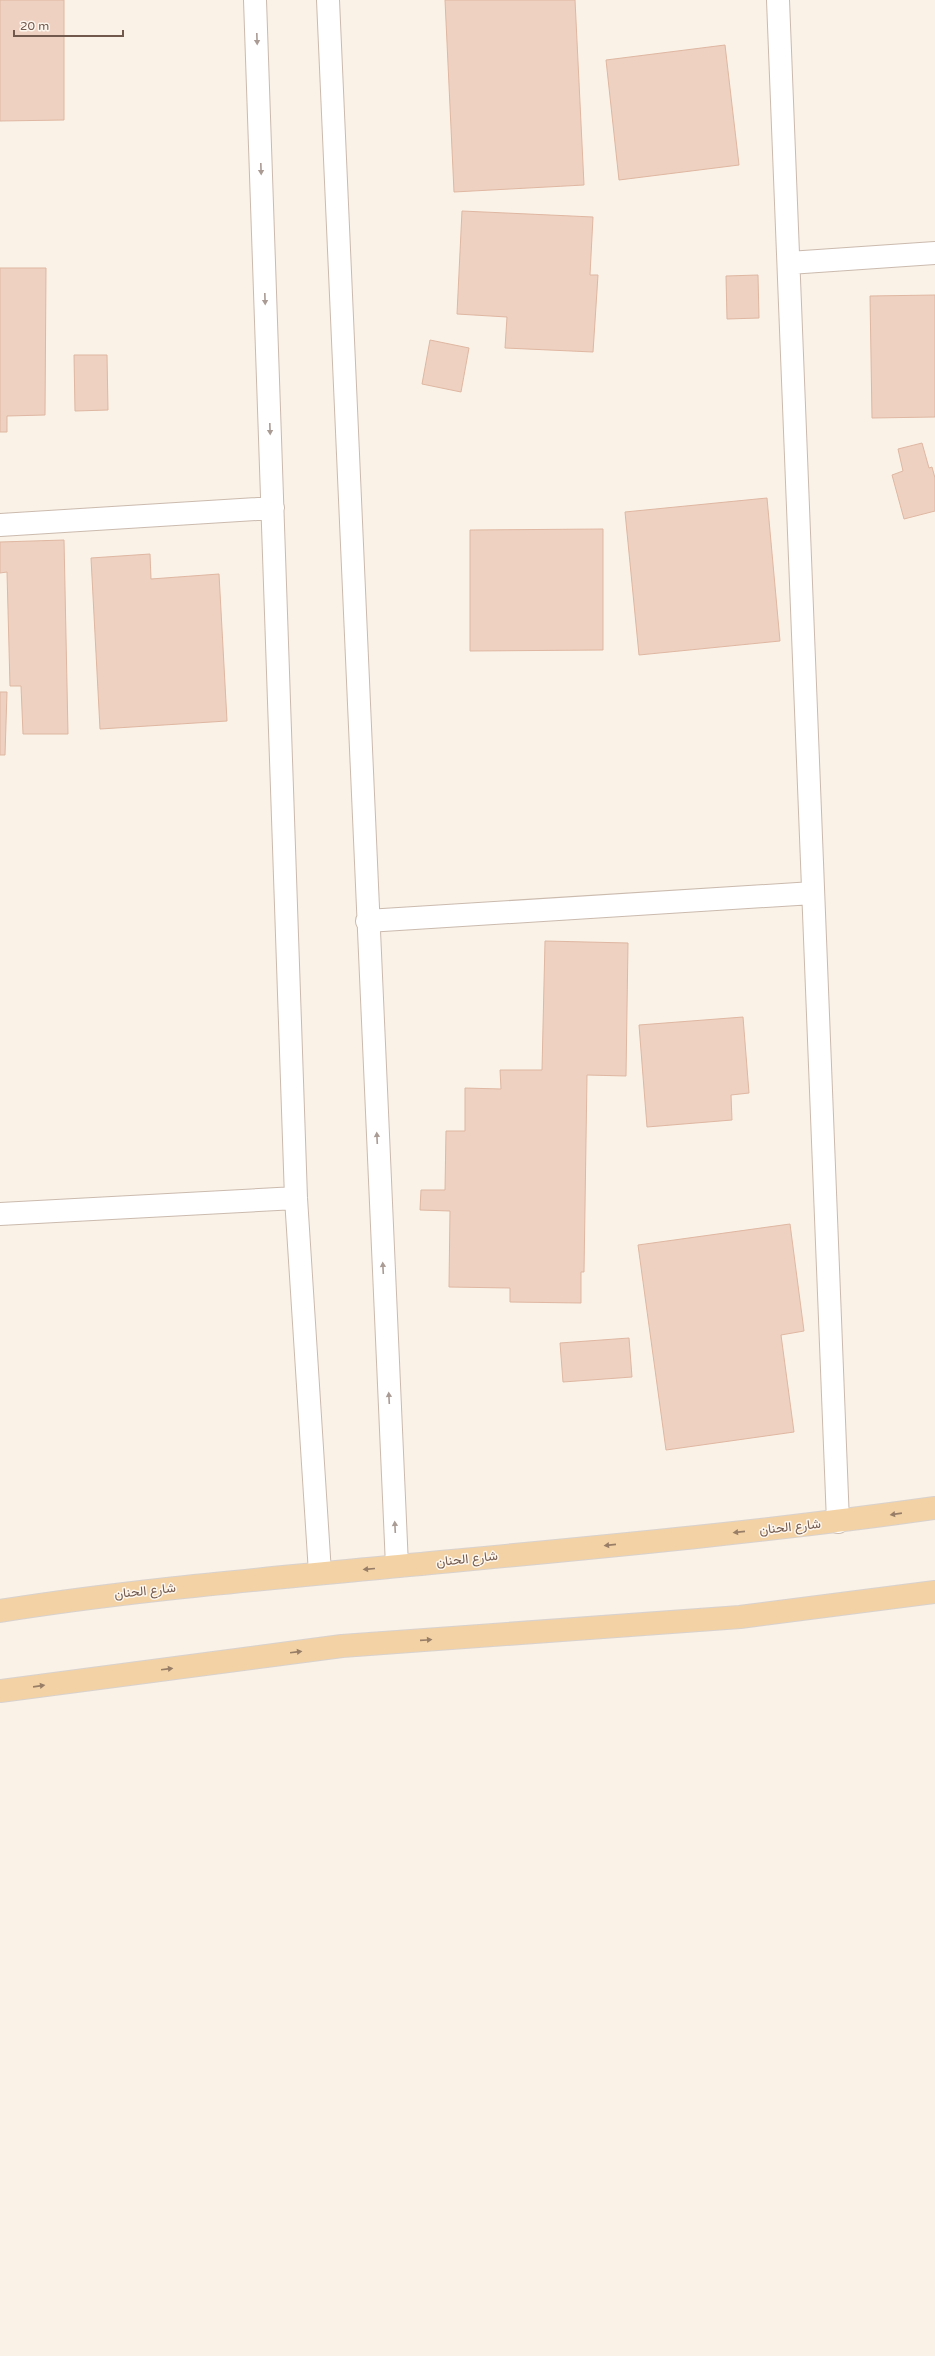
<svg xmlns="http://www.w3.org/2000/svg" width="935" height="2356" font-family="'Varela Round',Vazirmatn,sans-serif">
<style>
.building{fill:#eed1c1;stroke:#dfb7a2}
.lines{fill:none;stroke-linecap:round;stroke-linejoin:round}
.minor-casing{stroke:#cbbaae;stroke-width:24}
.major-casing{stroke:#d8d1cd;stroke-width:24}
.minor{stroke:#fff;stroke-width:22}
.major{stroke:#f3d3a5;stroke-width:22}
.oneway{fill:#aa9b94}
.oneway2{fill:#997e67}
.labels{text-anchor:middle;dominant-baseline:central;stroke-width:3;stroke-linejoin:round;paint-order:stroke}
.street-label{font-size:13px;fill:#72594d;stroke:#fdf6ed}
</style>
<rect width="100%" height="100%" fill="#faf2e7"/>
<path class="building" d="M 0,0 L 64,0 L 64,120 L 0,121 Z
M 445,0 L 575,0 L 584,185 L 454,192 Z
M 725,45 L 739,165 L 619,180 L 606,60 Z
M 462,211 L 593,217 L 590,275 L 598,275 L 593,352 L 505,348 L 507,317 L 457,314 Z
M 0,268 L 46,268 L 45,415 L 7,416 L 7,432 L 0,432 Z
M 758,275 L 759,318 L 727,319 L 726,276 Z
M 935,295 L 935,417 L 872,418 L 870,296 Z
M 430,340 L 469,348 L 461,392 L 422,384 Z
M 74,355 L 107,355 L 108,410 L 75,411 Z
M 922,443 L 929,468 L 932,467 L 935,478 L 935,511 L 904,519 L 892,475 L 903,471 L 898,449 Z
M 767,498 L 780,641 L 639,655 L 625,512 Z
M 603,529 L 603,650 L 470,651 L 470,530 Z
M 64,540 L 68,734 L 23,734 L 21,686 L 10,686 L 7,572 L 0,573 L 0,542 Z
M 150,554 L 151,579 L 219,574 L 227,721 L 100,729 L 91,558 Z
M 0,692 L 7,692 L 5,755 L 0,755 Z
M 545,941 L 628,943 L 626,1076 L 587,1075 L 584,1272 L 581,1272 L 581,1303 L 510,1302 L 510,1288 L 449,1287 L 450,1211 L 420,1210 L 421,1190 L 445,1190 L 446,1131 L 465,1131 L 465,1088 L 501,1089 L 500,1070 L 542,1070 Z
M 743,1017 L 749,1093 L 731,1095 L 732,1120 L 647,1127 L 639,1025 Z
M 790,1224 L 804,1331 L 781,1335 L 794,1432 L 666,1450 L 638,1245 Z
M 629,1338 L 632,1377 L 563,1382 L 560,1343 Z"/>
<g class="lines">
<g class="minor-casing">
<path id="minor" d="M 255,0 L 296,1198 L 320,1573
M 328,0 L 397,1566
M 778,0 L 838,1522
M 789,263 L 935,253
M 0,525 L 273,508
M 367,921 L 813,893
M 0,1214 L 296,1198"/>
</g>
<g class="major-casing">
<path id="major" d="M 0,1611 C 132,1590 266,1579 399,1566 C 578,1549 757,1533 935,1508
M 0,1691 L 342,1646 L 740,1617 L 935,1592"/>
</g>
<use href="#minor" class="minor"/>
<use href="#major" class="major"/>
</g>
<defs><path id="oneway-solid" d="M-6-.8H1V-3.2L6.5 0L1 3.2V.8H-6Z"/></defs>
<g class="oneway">
<use href="#oneway-solid" transform="translate(257 39) rotate(88)"/>
<use href="#oneway-solid" transform="translate(261 169) rotate(88)"/>
<use href="#oneway-solid" transform="translate(265 299) rotate(88)"/>
<use href="#oneway-solid" transform="translate(270 429) rotate(88)"/>
<use href="#oneway-solid" transform="translate(377 1138) rotate(-93)"/>
<use href="#oneway-solid" transform="translate(383 1268) rotate(-93)"/>
<use href="#oneway-solid" transform="translate(389 1398) rotate(-93)"/>
<use href="#oneway-solid" transform="translate(395 1527) rotate(-93)"/>
</g>
<g class="oneway2">
<use href="#oneway-solid" transform="translate(896 1514) rotate(172)"/>
<use href="#oneway-solid" transform="translate(739 1532) rotate(174)"/>
<use href="#oneway-solid" transform="translate(610 1545) rotate(174)"/>
<use href="#oneway-solid" transform="translate(369 1569) rotate(175)"/>
<use href="#oneway-solid" transform="translate(426 1640) rotate(-4)"/>
<use href="#oneway-solid" transform="translate(296 1652) rotate(-7)"/>
<use href="#oneway-solid" transform="translate(167 1669) rotate(-7)"/>
<use href="#oneway-solid" transform="translate(39 1686) rotate(-8)"/>
</g>
<g class="labels">
<g class="street-label">
<text transform="translate(790 1527) rotate(-6)">شارع الحنان</text>
<text transform="translate(467 1559) rotate(-6)">شارع الحنان</text>
<text transform="translate(145 1591) rotate(-6)">شارع الحنان</text>
</g>
</g>
<path d="M14 30v6h109v-6" fill="none" stroke="#72594d" stroke-width="2"/>
<text x="20" y="30" font-size="12" fill="#72594d" stroke="#fdf6ed" stroke-width="3" paint-order="stroke">20 m</text>
</svg>
